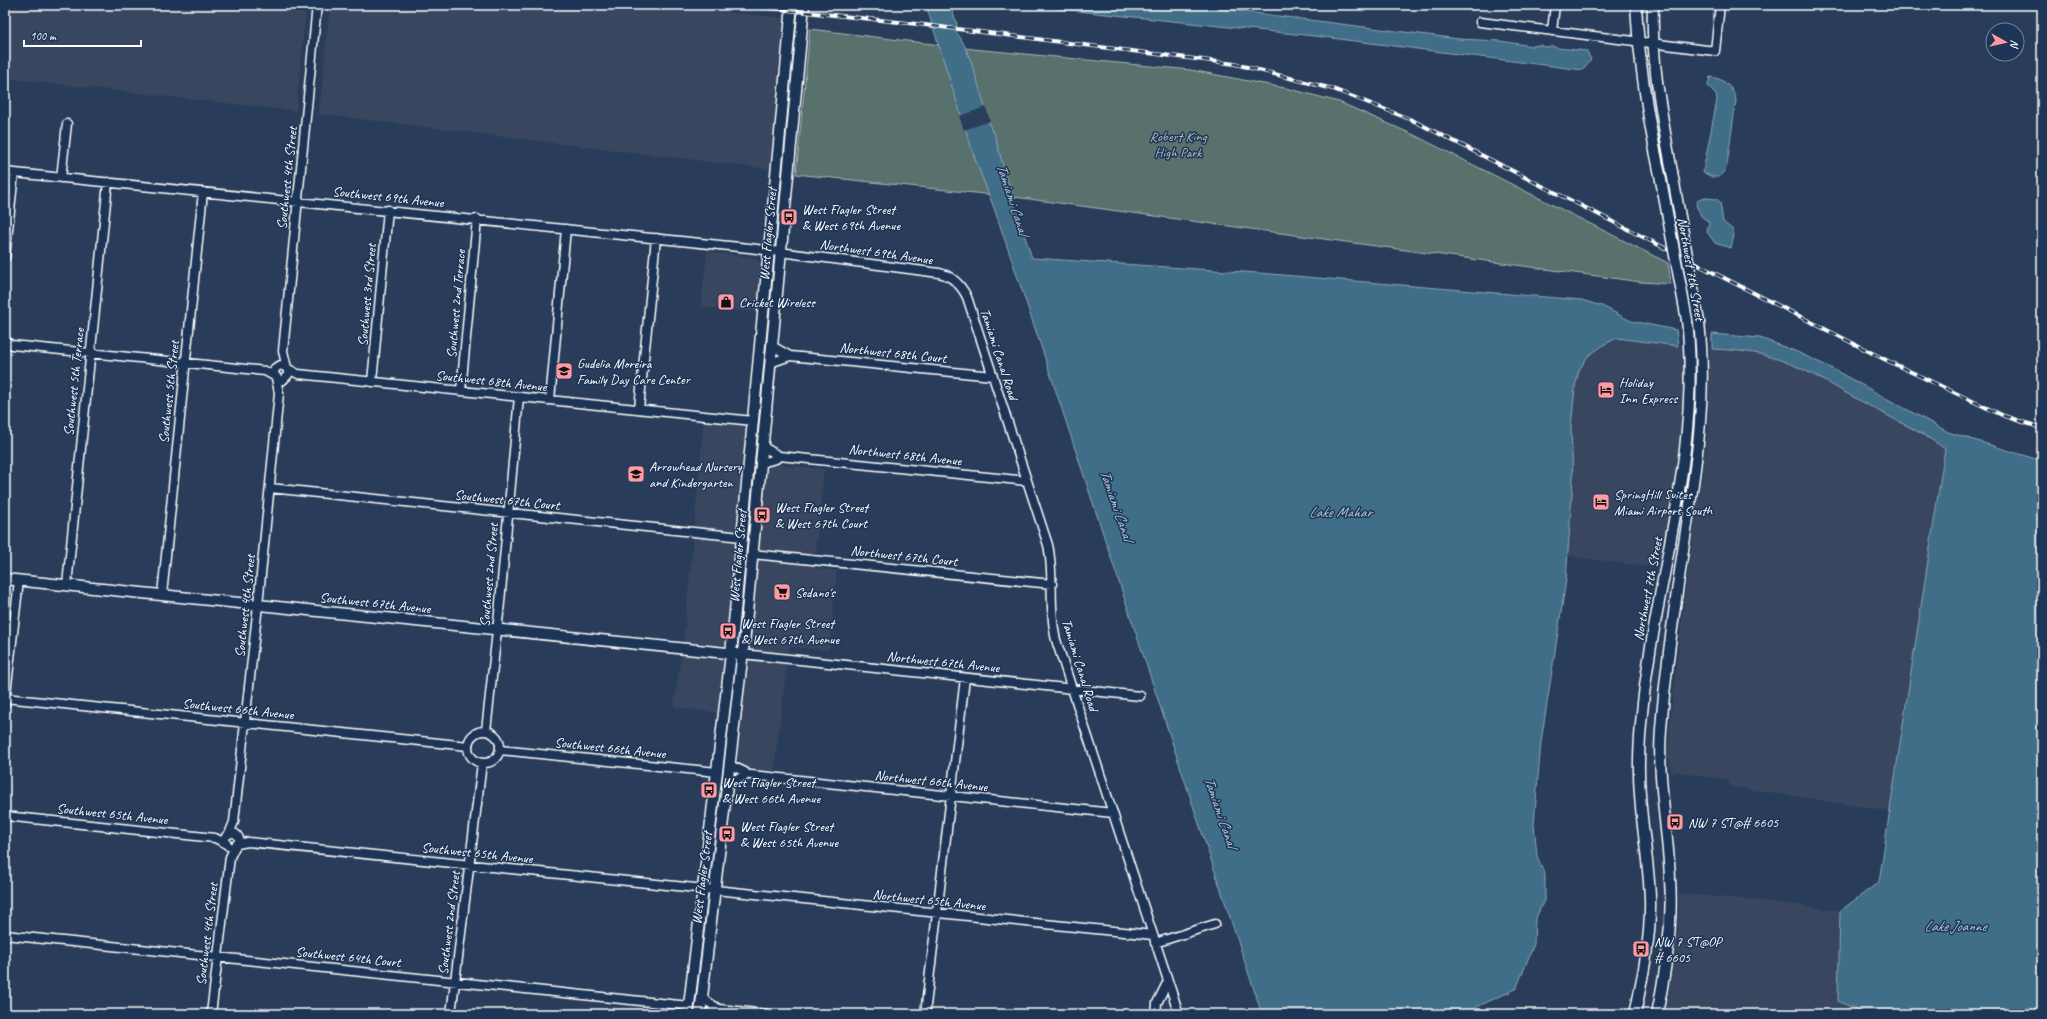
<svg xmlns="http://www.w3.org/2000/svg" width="2047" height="1019" font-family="Caveat,sans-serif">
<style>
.built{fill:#38475e}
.green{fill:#58716d;stroke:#acb8b6}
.water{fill:#416d87;stroke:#8da7b7}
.pier{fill:#293d5a}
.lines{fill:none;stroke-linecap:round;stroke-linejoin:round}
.minor-casing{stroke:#fff;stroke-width:11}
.major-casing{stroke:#fff;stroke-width:13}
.minor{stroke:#1d3557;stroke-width:8}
.major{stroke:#1d3557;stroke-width:10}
.rail-casing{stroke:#fff;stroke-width:4}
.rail{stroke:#1d3557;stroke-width:2.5;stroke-dasharray:8;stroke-linecap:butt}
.major-bridge-casing{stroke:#fff;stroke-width:13;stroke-linecap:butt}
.major-bridge{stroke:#1d3557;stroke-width:10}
.labels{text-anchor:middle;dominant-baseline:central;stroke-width:3;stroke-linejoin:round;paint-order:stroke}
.park-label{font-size:14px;fill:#b4bfbd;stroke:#1d3557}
.street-label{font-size:14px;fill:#fff;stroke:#1d3557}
.poi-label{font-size:14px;fill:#fff;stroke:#1d3557;text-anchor:start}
.water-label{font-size:15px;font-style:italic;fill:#b3c5cf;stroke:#1d3557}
</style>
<rect width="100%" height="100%" fill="#293d5a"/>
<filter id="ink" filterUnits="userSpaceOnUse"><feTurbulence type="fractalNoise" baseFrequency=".025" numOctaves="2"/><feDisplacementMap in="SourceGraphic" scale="8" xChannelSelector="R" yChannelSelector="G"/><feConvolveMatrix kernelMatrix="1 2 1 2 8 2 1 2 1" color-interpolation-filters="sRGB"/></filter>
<g filter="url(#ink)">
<path class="built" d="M 5,5 L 306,5 L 296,111 L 5,78 Z
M 330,5 L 659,5 L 784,18 L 770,169 L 319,114 Z
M 707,252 L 755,258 L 760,262 L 763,269 L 757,312 L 701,307 Z
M 1617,338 L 1684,347 L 1686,368 L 1685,404 L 1664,552 L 1659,568 L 1567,556 L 1573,479 L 1571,427 L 1575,387 L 1579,370 L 1588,356 L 1605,344 Z
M 1709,349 L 1740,351 L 1768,356 L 1790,364 L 1822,379 L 1868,406 L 1920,431 L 1945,449 L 1890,811 L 1729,786 L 1728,780 L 1678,772 L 1672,774 L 1667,755 L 1670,723 L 1686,584 L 1708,433 Z
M 704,421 L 743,425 L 747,428 L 748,431 L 746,462 L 824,469 L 814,568 L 837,571 L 829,650 L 789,647 L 774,771 L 745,768 L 740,765 L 738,758 L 742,716 L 674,707 L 684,637 Z
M 1679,894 L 1758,900 L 1840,911 L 1838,1001 L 1866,1014 L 1665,1014 L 1678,931 Z"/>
<path class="green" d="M 810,29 L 973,49 L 1191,70 L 1290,89 L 1339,102 L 1414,135 L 1668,263 L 1671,284 L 1641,282 L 1022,198 L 796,174 Z"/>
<path class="water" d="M 926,5 L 950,5 L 957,24 L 956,32 C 970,46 985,110 992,132 L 994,132 L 1007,181 L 1011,186 L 1013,201 L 1032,258 L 1258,273 L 1581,300 L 1602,306 L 1631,321 L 1676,330 L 1678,346 L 1617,338 L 1605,344 L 1588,356 L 1579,370 L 1575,387 L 1571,427 L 1573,479 L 1566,580 L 1541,742 L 1534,824 L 1537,856 L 1545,875 L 1545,898 L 1535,920 L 1534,944 L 1516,989 L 1461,1014 L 1262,1014 L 1043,352 L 994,208 L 975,159 Z
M 1021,5 L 1191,5 L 1459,39 L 1500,41 L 1532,46 L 1539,45 L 1546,47 L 1552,46 L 1557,48 L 1587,51 L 1591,60 L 1583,70 L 1323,37 Z
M 1710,77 C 1722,77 1734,88 1736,100 L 1727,165 L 1724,173 L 1719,177 L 1712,177 L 1703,172 L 1717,100 L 1716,94 L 1708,86 Z
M 1706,198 L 1716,199 L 1720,202 L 1723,222 L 1733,230 L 1734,235 L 1731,248 L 1715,243 L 1707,232 L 1709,222 L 1701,216 L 1696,205 L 1698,200 Z
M 1712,334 L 1760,338 L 1795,351 L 1829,367 L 1948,432 L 2042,461 L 2042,1014 L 1866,1014 L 1838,1001 L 1840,911 L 1879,882 L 1945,449 C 1921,431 1894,420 1868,405 C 1835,388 1803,365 1767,356 C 1749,351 1731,350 1712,349 Z"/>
<path class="pier" d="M 986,107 L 990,121 L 964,130 L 959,116 Z"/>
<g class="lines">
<g class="minor-casing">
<path id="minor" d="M 1480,22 L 1715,51 L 1720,5
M 1552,31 L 1555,5
M 5,172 L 749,248 L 939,273 C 953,276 961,285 967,297 L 1048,545 C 1055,577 1048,608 1056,640 L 1179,1014
M 61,178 L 67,124
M 5,258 L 14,173
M 5,341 L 12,345 L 265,371 L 274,376
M 772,346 L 790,356
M 770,363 L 790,356 L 993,376
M 287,368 L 283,351 L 317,5
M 288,370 L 288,375 L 283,380 L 278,379 L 274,374 L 275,368 L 281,365 L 298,374 L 753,421
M 372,382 L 388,210
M 461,391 L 477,219
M 550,400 L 566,229
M 639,409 L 656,238
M 762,446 L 779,456 L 1027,481
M 761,463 L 776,459 L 779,456
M 270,488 L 742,537
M 752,554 L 1052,584
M 67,585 L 108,182
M 162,595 L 203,192
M 742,654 L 1140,696
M 5,698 L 468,746
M 5,703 L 19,580
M468 747a16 16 0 1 1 32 0a16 16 0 1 1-32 0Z
M 486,731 L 499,613 L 519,397
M 500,750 L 717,772
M 730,765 L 745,772 L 746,775 L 751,775 L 1113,813
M 728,781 L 743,777 L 746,775
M 5,816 L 215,838 L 227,844
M225 840a7 7 0 1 1 14 0a7 7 0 1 1-14 0Z
M 229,834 L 234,822 L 258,605 L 279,393 L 276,378
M 237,844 L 248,842 L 1153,935
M 5,935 L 689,1006
M 1155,943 L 1215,924
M 702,998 L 719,1009
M 211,1014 L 230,857 L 236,845
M 451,1014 L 482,763
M 707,1014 L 719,1009 L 767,1014
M 925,1014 L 965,678
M 1156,1014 L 1157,1003 L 1168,981"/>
</g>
<g class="major-casing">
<path id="major" d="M 1636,5 C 1639,63 1648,119 1660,175
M 1653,5 C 1651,62 1662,116 1672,172
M 5,579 L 736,654
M 688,1014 L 731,654 L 792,5
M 700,1014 L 745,634 L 804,5
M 1635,1014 C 1643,976 1651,938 1650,899 C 1649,864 1642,829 1640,794 C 1638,771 1639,747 1641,724 C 1652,589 1702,457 1687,320
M 1657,1014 C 1666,969 1673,925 1670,879 C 1668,828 1657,779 1661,729 C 1666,663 1676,596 1686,531 C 1697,460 1707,394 1699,322"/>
</g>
<use href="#minor" class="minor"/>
<use href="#major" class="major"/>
<g class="rail-casing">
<path id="rail" d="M 741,5 L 917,24 L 1235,64 L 1333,89 L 1412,120 L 1888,361 L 2004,416 L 2042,428"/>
</g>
<use href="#rail" class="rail"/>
<g class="major-bridge-casing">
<path id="major-bridge" d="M 1672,172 L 1699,322
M 1660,175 L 1687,320"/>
</g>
<use href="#major-bridge" class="major-bridge"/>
</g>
</g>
<defs>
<g id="bus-square" transform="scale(0.9)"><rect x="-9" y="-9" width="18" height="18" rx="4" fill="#ff9aa2" stroke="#1d3557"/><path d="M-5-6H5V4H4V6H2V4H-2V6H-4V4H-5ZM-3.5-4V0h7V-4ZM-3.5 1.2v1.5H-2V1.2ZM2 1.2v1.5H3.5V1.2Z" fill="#111"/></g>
<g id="shop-square" transform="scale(0.9)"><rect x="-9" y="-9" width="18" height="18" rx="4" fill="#ff9aa2" stroke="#1d3557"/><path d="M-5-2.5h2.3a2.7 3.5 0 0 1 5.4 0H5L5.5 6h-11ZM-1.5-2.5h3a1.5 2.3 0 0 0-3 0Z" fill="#111"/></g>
<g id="school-square" transform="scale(0.9)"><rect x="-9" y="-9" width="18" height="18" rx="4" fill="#ff9aa2" stroke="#1d3557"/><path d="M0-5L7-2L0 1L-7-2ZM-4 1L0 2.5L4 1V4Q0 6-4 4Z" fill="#111"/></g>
<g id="hotel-square" transform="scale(0.9)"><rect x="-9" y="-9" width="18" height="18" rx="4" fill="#ff9aa2" stroke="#1d3557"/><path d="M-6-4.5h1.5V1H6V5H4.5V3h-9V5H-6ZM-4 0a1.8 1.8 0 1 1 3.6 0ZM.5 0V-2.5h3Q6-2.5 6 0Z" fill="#111"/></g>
<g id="supermarket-square" transform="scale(0.9)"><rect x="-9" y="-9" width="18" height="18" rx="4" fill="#ff9aa2" stroke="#1d3557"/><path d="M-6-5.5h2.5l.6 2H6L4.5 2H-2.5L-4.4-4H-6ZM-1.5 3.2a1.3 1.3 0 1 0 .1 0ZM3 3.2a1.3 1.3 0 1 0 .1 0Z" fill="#111"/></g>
</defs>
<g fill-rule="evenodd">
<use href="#bus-square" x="789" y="217"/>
<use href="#shop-square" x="726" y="302"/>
<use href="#school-square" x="564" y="371"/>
<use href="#hotel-square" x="1606" y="390"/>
<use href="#school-square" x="636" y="474"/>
<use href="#hotel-square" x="1601" y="502"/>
<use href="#bus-square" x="762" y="515"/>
<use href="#supermarket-square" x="782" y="592"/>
<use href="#bus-square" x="728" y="631"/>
<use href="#bus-square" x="709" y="790"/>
<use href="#bus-square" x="1675" y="822"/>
<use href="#bus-square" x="727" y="834"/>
<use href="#bus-square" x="1641" y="949"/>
</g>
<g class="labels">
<g class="park-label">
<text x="1178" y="136">Robert King<tspan x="1178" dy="16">High Park</tspan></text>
</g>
<g class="street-label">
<text transform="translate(287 178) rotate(-84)">Southwest 4th Street</text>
<text transform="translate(388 197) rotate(6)">Southwest 69th Avenue</text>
<text transform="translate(768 234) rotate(-85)">West Flagler Street</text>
<text transform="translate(876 252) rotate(8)">Northwest 69th Avenue</text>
<text transform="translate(1691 269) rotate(80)">Northwest 7th Street</text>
<text transform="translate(367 295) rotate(-85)">Southwest 3rd Street</text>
<text transform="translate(456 304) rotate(-85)">Southwest 2nd Terrace</text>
<text transform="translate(893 353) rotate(6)">Northwest 68th Court</text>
<text transform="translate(999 354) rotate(72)">Tamiami Canal Road</text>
<text transform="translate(491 381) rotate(6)">Southwest 68th Avenue</text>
<text transform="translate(74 382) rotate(-84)">Southwest 5th Terrace</text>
<text transform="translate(169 392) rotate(-84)">Southwest 5th Street</text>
<text transform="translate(905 455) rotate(6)">Northwest 68th Avenue</text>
<text transform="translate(507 500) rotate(6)">Southwest 67th Court</text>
<text transform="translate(738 556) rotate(-85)">West Flagler Street</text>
<text transform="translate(904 556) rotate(6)">Northwest 67th Court</text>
<text transform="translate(489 575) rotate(-85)">Southwest 2nd Street</text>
<text transform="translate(1648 589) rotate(-79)">Northwest 7th Street</text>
<text transform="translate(375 603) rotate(6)">Southwest 67th Avenue</text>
<text transform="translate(245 606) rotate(-84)">Southwest 4th Street</text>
<text transform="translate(943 662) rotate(6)">Northwest 67th Avenue</text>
<text transform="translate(1080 665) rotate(73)">Tamiami Canal Road</text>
<text transform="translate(238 709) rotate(6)">Southwest 66th Avenue</text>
<text transform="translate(610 748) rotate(6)">Southwest 66th Avenue</text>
<text transform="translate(931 781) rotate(6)">Northwest 66th Avenue</text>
<text transform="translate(112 814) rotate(6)">Southwest 65th Avenue</text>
<text transform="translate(477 853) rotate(6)">Southwest 65th Avenue</text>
<text transform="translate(702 878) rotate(-83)">West Flagler Street</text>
<text transform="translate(929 900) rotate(6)">Northwest 65th Avenue</text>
<text transform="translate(449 923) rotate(-83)">Southwest 2nd Street</text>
<text transform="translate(207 934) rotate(-83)">Southwest 4th Street</text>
<text transform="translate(348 957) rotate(6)">Southwest 64th Court</text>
</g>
<g class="poi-label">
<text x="802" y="209">West Flagler Street<tspan x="802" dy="16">&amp; West 69th Avenue</tspan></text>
<text x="739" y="302">Cricket Wireless</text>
<text x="577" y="363">Gudelia Moreira<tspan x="577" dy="16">Family Day Care Center</tspan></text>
<text x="1619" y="382">Holiday<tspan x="1619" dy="16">Inn Express</tspan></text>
<text x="649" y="466">Arrowhead Nursery<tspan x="649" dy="16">and Kindergarten</tspan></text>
<text x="1614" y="494">SpringHill Suites<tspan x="1614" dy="16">Miami Airport South</tspan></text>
<text x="775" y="507">West Flagler Street<tspan x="775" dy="16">&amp; West 67th Court</tspan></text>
<text x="795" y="592">Sedano's</text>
<text x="741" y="623">West Flagler Street<tspan x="741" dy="16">&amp; West 67th Avenue</tspan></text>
<text x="722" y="782">West Flagler Street<tspan x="722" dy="16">&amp; West 66th Avenue</tspan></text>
<text x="1688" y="822">NW 7 ST@# 6605</text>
<text x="740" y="826">West Flagler Street<tspan x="740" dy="16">&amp; West 65th Avenue</tspan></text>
<text x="1654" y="941">NW 7 ST@OP<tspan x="1654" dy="16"># 6605</tspan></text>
</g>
<g class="water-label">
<text transform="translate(1012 199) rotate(72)">Tamiami Canal</text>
<text transform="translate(1116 505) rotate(71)">Tamiami Canal</text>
<text x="1340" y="512">Lake Mahar</text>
<text transform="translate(1220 812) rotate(71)">Tamiami Canal</text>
<text x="1955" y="926">Lake Joanne</text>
</g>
</g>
<rect width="2047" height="1019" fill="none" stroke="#1d3557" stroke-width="20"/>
<rect x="10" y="10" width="2027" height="999" fill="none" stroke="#fff" stroke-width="1.5" filter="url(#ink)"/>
<g transform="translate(2005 42) rotate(98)"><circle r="19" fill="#1d3557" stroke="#77869a"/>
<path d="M0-3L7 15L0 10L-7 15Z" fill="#ff9aa2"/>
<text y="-6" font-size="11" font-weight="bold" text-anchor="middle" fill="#ffffff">N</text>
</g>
<path d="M24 40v6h117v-6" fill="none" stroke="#ffffff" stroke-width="2"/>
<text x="30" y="40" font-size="12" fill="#ffffff" stroke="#1d3557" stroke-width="3" paint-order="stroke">100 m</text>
</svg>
